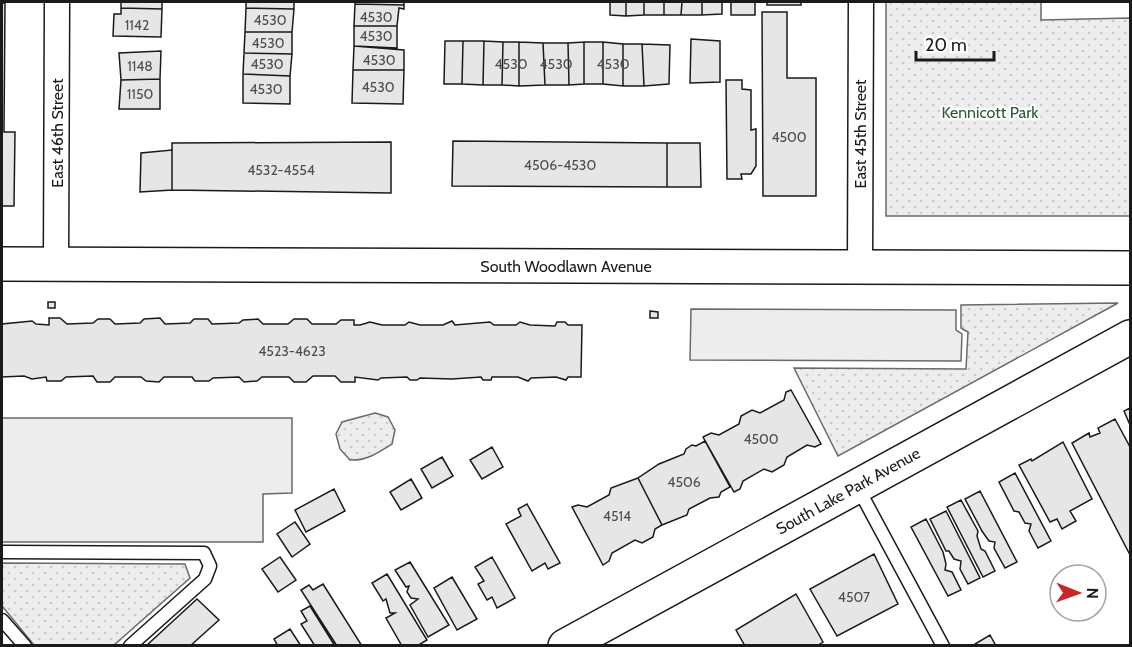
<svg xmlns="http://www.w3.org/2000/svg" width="1132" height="647" font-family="Cabin,sans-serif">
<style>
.green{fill:url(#green-dots);stroke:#6a6a6a;stroke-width:1.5}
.pitch{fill:#ededed;stroke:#6a6a6a;stroke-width:1.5}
.building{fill:#e6e6e6;stroke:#1a1a1a;stroke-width:1.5}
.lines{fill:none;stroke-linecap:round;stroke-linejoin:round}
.lane-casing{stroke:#1a1a1a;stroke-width:15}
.street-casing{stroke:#1a1a1a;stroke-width:27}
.secondary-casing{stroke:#1a1a1a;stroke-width:36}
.lane{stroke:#fff;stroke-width:12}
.street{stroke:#fff;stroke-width:24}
.secondary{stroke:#fff;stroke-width:33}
.labels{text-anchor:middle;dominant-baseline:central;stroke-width:4.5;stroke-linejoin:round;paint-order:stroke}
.number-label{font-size:14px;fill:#4d4d4d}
.park-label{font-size:16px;fill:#2b5a34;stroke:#fff}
.street-label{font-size:16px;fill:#1a1a1a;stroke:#fff}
</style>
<defs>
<pattern id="green-dots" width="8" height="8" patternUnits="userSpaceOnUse" patternTransform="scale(1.5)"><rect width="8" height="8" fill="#ededed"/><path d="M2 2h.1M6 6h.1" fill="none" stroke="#cbcbcb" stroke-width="1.8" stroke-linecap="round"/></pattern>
</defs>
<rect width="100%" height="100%" fill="#fff"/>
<path class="green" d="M 886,2 L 1041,2 L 1041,20 L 1130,18 L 1130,216 L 886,216 Z
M 1118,303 L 838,456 L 794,368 L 966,369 L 968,332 L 961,328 L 961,305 Z
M 375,413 L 388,417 L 395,430 L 392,444 C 378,453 366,461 350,460 L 340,449 L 336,434 L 342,422 Z
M 2,563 L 185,564 L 190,578 L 114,645 L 34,645 L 2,606 Z"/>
<path class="pitch" d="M 691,309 L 956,310 L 956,330 L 962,334 L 961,361 L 690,360 Z
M 2,418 L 292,418 L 292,493 L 263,494 L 263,542 L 2,542 Z"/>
<path class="building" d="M 121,2 L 162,2 L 162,9 L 121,8 Z
M 246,2 L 294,2 L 294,9 L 246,8 Z
M 355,2 L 404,2 L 404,5 L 355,4 Z
M 610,2 L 626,2 L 626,16 L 610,15 Z
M 626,2 L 644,2 L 644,15 L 626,16 Z
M 644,2 L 664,2 L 664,15 L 644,15 Z
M 664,2 L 682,2 L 681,15 L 664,15 Z
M 682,2 L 702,2 L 702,15 L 681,15 Z
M 702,2 L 722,2 L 722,14 L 702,15 Z
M 731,2 L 755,2 L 755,15 L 731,15 Z
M 767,2 L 801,2 L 801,5 L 767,5 Z
M 2,3 L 5,3 L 4,132 L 15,132 L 14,206 L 2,206 Z
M 355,4 L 404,5 L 404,9 L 399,8 L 397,26 L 354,26 Z
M 121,8 L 162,9 L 161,37 L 113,36 L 114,14 L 121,14 Z
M 246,8 L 294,9 L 292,32 L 245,32 Z
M 762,12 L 787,12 L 787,78 L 816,78 L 816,196 L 763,196 Z
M 354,26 L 397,26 L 397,48 L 354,46 Z
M 245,32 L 292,32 L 292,54 L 244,53 Z
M 691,39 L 720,41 L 720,82 L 690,83 Z
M 445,41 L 463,41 L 462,84 L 444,84 Z
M 463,41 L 484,41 L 483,85 L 462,84 Z
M 484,41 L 503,42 L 502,85 L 483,85 Z
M 503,42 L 519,42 L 519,86 L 502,85 Z
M 519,42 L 543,43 L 545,85 L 519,86 Z
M 584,42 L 603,42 L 603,84 L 584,84 Z
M 584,42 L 584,84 L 569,85 L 568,43 Z
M 603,42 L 623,44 L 623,86 L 603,84 Z
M 543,43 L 568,43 L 569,85 L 545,85 Z
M 623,44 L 642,44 L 644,86 L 623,86 Z
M 642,44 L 670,45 L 669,84 L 644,86 Z
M 354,46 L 404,50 L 404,70 L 353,70 Z
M 161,51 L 160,79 L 121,80 L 119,53 Z
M 244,53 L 292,54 L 290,76 L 243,74 Z
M 353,70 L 404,70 L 403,104 L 352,103 Z
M 243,74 L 290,76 L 290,104 L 243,103 Z
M 160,79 L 160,109 L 119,109 L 121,80 Z
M 726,80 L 742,80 L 742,89 L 751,90 L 751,130 L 756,129 L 756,166 L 751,174 L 741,174 L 742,179 L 727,179 Z
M 453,141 L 667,143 L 667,187 L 452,186 Z
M 391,142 L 391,193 L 172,190 L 172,143 Z
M 667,143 L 700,143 L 701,187 L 667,187 Z
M 172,150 L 172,190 L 140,192 L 141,153 Z
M 48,302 L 55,302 L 55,308 L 48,308 Z
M 650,311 L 658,312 L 658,318 L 650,318 Z
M 49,318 L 60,318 L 67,324 L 93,323 L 98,319 L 110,319 L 115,324 L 140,323 L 144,319 L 160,318 L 165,324 L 190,323 L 194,319 L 208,319 L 212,324 L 239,323 L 243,320 L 258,319 L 263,324 L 288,324 L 294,319 L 307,319 L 312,324 L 336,324 L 341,320 L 354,320 L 354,325 L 360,325 L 370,322 L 382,325 L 405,325 L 409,322 L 420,325 L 443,325 L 452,321 L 455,325 L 490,322 L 494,325 L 516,325 L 520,322 L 530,325 L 555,326 L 557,322 L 565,322 L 568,325 L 582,325 L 581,377 L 568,377 L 566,380 L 556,377 L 531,378 L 528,381 L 518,377 L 492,377 L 491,380 L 483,380 L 481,377 L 452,379 L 420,378 L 417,380 L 410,380 L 407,377 L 381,378 L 378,380 L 355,377 L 355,382 L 341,382 L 335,376 L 313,376 L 306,382 L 294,382 L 289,377 L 262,377 L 257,381 L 244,382 L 239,377 L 213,378 L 209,381 L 195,381 L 192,377 L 164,377 L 159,382 L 146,381 L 141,377 L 115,377 L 110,382 L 97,382 L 93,376 L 66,377 L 61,381 L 47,381 L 46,377 L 32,379 L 24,376 L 2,377 L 2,324 L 32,321 L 36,324 L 49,325 Z
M 791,390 L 821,444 L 815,447 L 807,445 L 787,457 L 784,465 L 772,472 L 764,469 L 743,481 L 740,489 L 734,492 L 703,437 L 711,433 L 719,435 L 739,424 L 741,416 L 752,410 L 760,413 L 784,400 L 786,392 Z
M 1130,408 L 1130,425 L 1124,411 Z
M 1115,419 L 1130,447 L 1130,555 L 1072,443 L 1089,433 L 1090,437 L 1100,433 L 1098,428 Z
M 705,441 L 730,487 L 721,492 L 719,497 L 710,498 L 689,509 L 687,515 L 662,525 L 638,478 L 659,464 L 684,454 L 686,449 L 692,445 L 696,446 Z
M 1063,442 L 1092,499 L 1070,511 L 1076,521 L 1062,529 L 1057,519 L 1050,522 L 1019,465 L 1031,459 L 1032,461 Z
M 492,447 L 503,467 L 482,479 L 470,460 Z
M 442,457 L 453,476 L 432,488 L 421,469 Z
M 1015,473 L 1051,541 L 1038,548 L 1029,531 L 1031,524 L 1025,523 L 1019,512 L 1014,511 L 999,482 Z
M 638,478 L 662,525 L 655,529 L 653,537 L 642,543 L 635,540 L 612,553 L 609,561 L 603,565 L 572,507 L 578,505 L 587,507 L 609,495 L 611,488 Z
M 411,479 L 422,498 L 401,510 L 390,492 Z
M 334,489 L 345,511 L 306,532 L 295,510 Z
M 980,491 L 1017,562 L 1005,568 L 994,548 L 995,542 L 989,541 L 982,531 L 965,499 Z
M 961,500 L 978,531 L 977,536 L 981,549 L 985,551 L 995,571 L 983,577 L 947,507 Z
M 527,504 L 560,563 L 548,569 L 545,563 L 532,571 L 506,524 L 521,516 L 518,509 Z
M 946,511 L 980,578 L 968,584 L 960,569 L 961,561 L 954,559 L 949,551 L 946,551 L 930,519 Z
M 926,519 L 943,552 L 946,564 L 945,570 L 952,572 L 961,590 L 948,596 L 911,527 Z
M 295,522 L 310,544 L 292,557 L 277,534 Z
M 874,554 L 898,604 L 837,636 L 810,589 Z
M 280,557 L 296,580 L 278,592 L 262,569 Z
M 492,557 L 515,598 L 497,608 L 492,597 L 487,600 L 478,584 L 484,581 L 475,567 Z
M 410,562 L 449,625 L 428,637 L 410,605 L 418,599 L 411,598 L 407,592 L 409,586 L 406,587 L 395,570 Z
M 387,574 L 427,640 L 417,646 L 402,646 L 386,618 L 395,613 L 390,613 L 386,599 L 383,601 L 372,583 Z
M 452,577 L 477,619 L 457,630 L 434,588 Z
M 323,584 L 362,646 L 337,646 L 301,590 L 309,585 L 313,590 Z
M 796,594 L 823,642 L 817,646 L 745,646 L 736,630 Z
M 197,599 L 219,620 L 190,646 L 146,646 Z
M 310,606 L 335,646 L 315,646 L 301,624 L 307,621 L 301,611 Z
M 290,629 L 301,646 L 278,646 L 274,639 Z
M 990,635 L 996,646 L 976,646 L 975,644 Z"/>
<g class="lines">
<g class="lane-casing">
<path id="lane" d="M 858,488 L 943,646
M 2,552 L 204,553 L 210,566 L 205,579 L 130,646
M 2,620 L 25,646"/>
</g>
<g class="street-casing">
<path id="street" d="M 56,264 L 57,2
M 860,266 L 861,2"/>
</g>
<g class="secondary-casing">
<path id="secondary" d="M 2,264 L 1130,268
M 565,646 L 1130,337"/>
</g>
<use href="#lane" class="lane"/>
<use href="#street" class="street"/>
<use href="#secondary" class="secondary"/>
</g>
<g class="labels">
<g class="number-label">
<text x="376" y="17">4530</text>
<text x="270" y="20">4530</text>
<text x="137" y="25">1142</text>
<text x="376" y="36">4530</text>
<text x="268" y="43">4530</text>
<text x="379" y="60">4530</text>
<text x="267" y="64">4530</text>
<text x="511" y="64">4530</text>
<text x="556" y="64">4530</text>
<text x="613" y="64">4530</text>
<text x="140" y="66">1148</text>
<text x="378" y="87">4530</text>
<text x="266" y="89">4530</text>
<text x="140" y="94">1150</text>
<text x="789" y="137">4500</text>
<text x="560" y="165">4506-4530</text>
<text x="281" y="170">4532-4554</text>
<text x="292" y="351">4523-4623</text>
<text x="761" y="439">4500</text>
<text x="684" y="482">4506</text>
<text x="617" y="516">4514</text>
<text x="854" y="597">4507</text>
</g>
<g class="park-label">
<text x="990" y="112">Kennicott Park</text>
</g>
<g class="street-label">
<text transform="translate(57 133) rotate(-90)">East 46th Street</text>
<text transform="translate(860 134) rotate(-90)">East 45th Street</text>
<text x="566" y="266">South Woodlawn Avenue</text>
<text transform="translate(848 491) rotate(-29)">South Lake Park Avenue</text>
</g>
</g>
<rect width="1132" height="647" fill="none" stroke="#1a1a1a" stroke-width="6"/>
<g transform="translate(1078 593) rotate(91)"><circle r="28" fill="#ffffff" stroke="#a3a3a3" stroke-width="1.5"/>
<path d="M0-4.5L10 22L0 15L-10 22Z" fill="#c62828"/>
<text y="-9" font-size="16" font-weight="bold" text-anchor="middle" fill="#1a1a1a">N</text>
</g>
<path d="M916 51v9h78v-9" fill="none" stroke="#1a1a1a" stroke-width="3"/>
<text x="925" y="51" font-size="18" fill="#1a1a1a" stroke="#ffffff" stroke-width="4.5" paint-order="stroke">20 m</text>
</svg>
